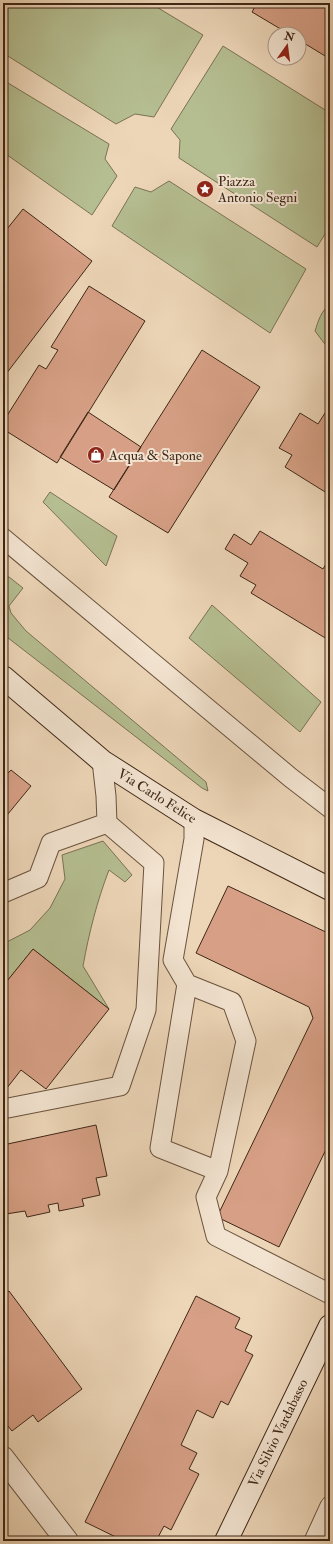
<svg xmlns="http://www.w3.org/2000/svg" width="333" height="1544" font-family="'IM FELL Double Pica',serif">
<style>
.green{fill:#b5be91;stroke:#7a7254}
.building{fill:#d7a086;stroke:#3e2716}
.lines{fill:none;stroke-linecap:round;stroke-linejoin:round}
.lane-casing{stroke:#6a533e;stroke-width:21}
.street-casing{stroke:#6a533e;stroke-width:24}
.secondary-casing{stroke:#3e2716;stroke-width:24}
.lane{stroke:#f3e4d1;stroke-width:19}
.street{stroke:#f3e4d1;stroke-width:22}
.secondary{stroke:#f3e4d1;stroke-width:22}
.labels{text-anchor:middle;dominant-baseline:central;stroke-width:4;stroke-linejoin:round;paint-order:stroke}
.poi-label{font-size:14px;fill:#3e2716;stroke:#f3e4d1;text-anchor:start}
.street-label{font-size:14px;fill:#3e2716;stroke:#f3e4d1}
</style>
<rect width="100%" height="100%" fill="#edd6b8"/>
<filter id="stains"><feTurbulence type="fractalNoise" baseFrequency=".005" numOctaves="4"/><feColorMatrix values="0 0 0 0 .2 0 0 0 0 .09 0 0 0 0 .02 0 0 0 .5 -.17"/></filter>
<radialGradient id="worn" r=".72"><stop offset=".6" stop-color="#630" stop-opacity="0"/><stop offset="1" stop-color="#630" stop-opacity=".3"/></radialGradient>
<path class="green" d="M 3,3 L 150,3 L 203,35 L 154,117 L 135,114 L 116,124 L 3,53 Z
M 223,46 L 330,113 L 330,226 L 317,247 L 179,158 L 180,140 L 171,129 Z
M 3,80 L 109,144 L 105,159 L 117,176 L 92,215 L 3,152 Z
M 169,181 L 306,269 L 270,333 L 112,226 L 135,187 L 151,192 Z
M 330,305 L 330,346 L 324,343 L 315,331 C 318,322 321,310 330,305 Z
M 50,492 L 117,536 L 106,566 L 43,502 Z
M 3,577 L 9,577 L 23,588 L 9,606 L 11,613 L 26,631 L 206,782 L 208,791 L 202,788 L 3,634 Z
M 212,605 L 321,702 L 300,732 L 189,638 Z
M 103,841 L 132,875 L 125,882 L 109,870 C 97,901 89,933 83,966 L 109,1009 L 33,949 L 3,986 L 3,944 L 30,930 L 50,908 L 65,879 L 62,855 Z"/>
<path class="building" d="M 257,3 L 330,3 L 330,59 L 299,40 L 299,34 L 289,34 L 252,12 Z
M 23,209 L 92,261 L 3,378 L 3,234 Z
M 89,286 L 145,321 L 57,463 L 3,429 L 3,422 L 39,365 L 46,369 L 58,350 L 51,347 Z
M 202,350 L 260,387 L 168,533 L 109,497 Z
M 88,412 L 141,447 L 114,490 L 60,457 Z
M 300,413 L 318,424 L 325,413 L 330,416 L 330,495 L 285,467 L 292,455 L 279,448 Z
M 260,531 L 323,569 L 330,557 L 330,634 L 327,639 L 251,593 L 256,585 L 240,576 L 248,563 L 225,549 L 234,534 L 251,545 Z
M 11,770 L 31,786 L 3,820 L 3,775 L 5,776 Z
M 228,886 L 330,934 L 330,1141 L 279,1247 L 217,1217 L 313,1018 L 309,1007 L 196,953 Z
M 33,949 L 109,1009 L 46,1089 L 21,1070 L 3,1093 L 3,986 Z
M 96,1125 L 107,1176 L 96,1178 L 100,1195 L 82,1199 L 84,1206 L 59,1211 L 58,1203 L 48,1205 L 50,1212 L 27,1217 L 25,1211 L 6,1214 L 3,1199 L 3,1145 Z
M 9,1291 L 82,1389 L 38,1422 L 33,1415 L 12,1431 L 3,1420 L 3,1295 Z
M 196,1296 L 240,1318 L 235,1328 L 252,1336 L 245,1351 L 253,1355 L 228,1405 L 221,1401 L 213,1418 L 197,1410 L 181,1445 L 197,1453 L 189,1469 L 199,1474 L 171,1530 L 164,1526 L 156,1541 L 124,1541 L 85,1522 Z"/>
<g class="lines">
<g class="lane-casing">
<path id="lane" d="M 3,538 L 291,778 L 330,808
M 194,820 L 194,839 L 173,960 L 187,984 L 232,1002 L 246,1041 L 218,1171 L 206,1197 L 216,1236 L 330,1294
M 3,893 L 38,878 L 51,843 L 107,823
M 187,984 L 160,1148 L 218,1171
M 3,1109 L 120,1086 L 146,1010 L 154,863 L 107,823 L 106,796 L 102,761
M 314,1541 L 330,1506"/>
</g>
<g class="street-casing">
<path id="street" d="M 3,1458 L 67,1541"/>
</g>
<g class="secondary-casing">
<path id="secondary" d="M 3,677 L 102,761 L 194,820 L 330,889
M 226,1541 L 330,1326"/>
</g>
<use href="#lane" class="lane"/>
<use href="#street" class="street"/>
<use href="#secondary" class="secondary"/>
</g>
<defs>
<g id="sight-disc" transform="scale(0.9)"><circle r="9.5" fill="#8f2418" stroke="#f3e4d1"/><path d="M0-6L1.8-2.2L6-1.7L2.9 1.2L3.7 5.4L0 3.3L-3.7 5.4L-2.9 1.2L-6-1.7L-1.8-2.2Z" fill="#fff"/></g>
<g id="shop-disc" transform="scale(0.9)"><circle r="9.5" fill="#8f2418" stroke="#f3e4d1"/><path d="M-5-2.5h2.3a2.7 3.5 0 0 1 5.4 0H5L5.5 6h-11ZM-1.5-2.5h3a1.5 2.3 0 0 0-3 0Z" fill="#fff"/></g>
</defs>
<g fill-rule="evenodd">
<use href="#sight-disc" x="205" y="189"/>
<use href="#shop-disc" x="96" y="455"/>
</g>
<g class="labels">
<g class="poi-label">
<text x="218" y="181">Piazza<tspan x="218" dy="16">Antonio Segni</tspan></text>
<text x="109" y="455">Acqua &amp; Sapone</text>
</g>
<g class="street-label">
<text transform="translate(157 796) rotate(32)">Via Carlo Felice</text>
<text transform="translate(278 1433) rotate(-64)">Via Silvio Vardabasso</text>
</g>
</g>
<rect width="333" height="1544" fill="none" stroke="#edd6b8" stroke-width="16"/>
<rect x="4" y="4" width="325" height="1536" fill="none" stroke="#3e2716" stroke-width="2"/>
<rect x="8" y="8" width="317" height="1528" fill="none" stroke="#3e2716"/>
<g transform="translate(287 46) rotate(14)"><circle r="19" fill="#f3e4d1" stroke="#ab9886"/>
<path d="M0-3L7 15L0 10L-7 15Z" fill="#8f2418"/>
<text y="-6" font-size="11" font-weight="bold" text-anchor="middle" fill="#3e2716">N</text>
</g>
<rect width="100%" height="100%" filter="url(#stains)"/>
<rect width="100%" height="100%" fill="url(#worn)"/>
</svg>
